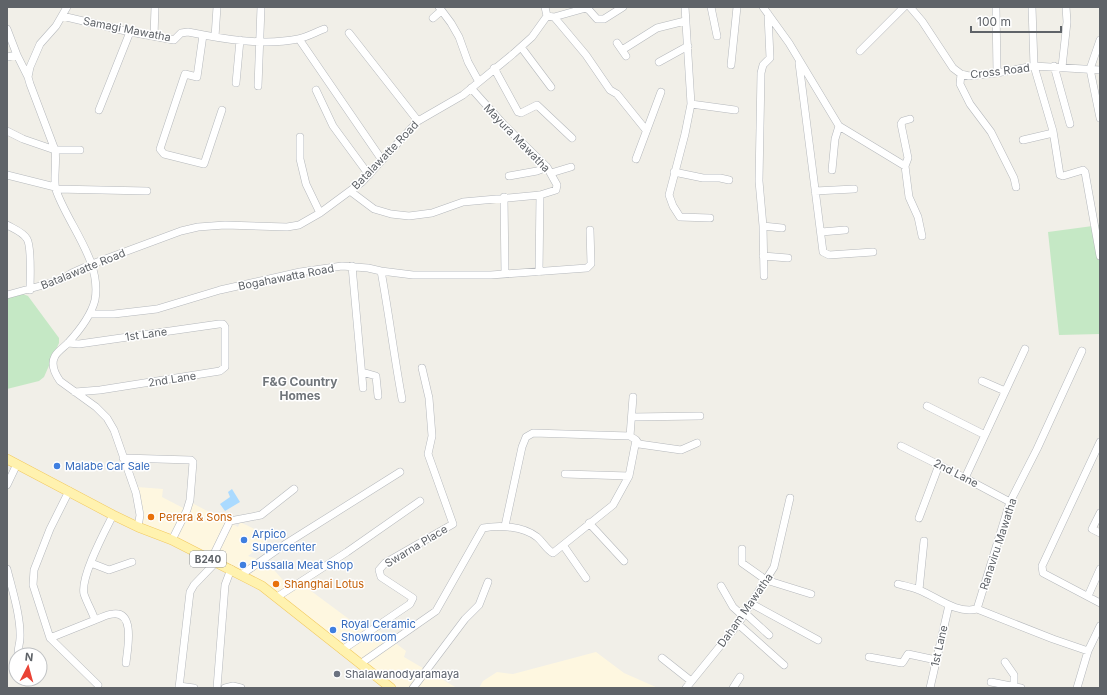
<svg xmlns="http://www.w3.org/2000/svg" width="1107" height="695" font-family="Inter,sans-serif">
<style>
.commercial{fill:#fef7e0}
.green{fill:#c5e8c5}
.water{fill:#aadaff}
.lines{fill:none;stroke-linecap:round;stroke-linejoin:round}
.minor-casing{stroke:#b5b8bc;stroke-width:8}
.major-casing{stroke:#f2c960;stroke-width:10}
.minor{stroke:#fff;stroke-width:7}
.major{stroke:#fff2af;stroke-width:9}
.shop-dot{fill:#3f7fe0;stroke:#fff;stroke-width:1.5}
.food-dot{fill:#e8710a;stroke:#fff;stroke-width:1.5}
.worship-dot{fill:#6b7280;stroke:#fff;stroke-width:1.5}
.labels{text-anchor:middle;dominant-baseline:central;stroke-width:3;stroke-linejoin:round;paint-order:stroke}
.shield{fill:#fff;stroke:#8f9295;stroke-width:1}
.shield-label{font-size:10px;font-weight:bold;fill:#5f6368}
.street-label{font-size:11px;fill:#5f6368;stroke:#fff}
.shop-label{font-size:11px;fill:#366cbe;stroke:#fff;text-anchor:start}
.food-label{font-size:11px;fill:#c56008;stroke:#fff;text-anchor:start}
.worship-label{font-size:11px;fill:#5b616d;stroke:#fff;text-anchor:start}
.neighbourhood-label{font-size:12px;font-weight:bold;fill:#70757a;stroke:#fff}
</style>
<rect width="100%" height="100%" fill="#f1efe8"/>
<path class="commercial" d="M 137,487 L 163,489 L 162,497 L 187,510 L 192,503 L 238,527 L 240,522 L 271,537 L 248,556 L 267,562 L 289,587 L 295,590 L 303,585 L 361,628 L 378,630 L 406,651 L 404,657 L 457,688 L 395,688 L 263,584 L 141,525 Z
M 596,652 L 624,673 L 658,688 L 479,688 L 483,681 L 497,672 L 513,674 Z"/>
<path class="green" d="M 1100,225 L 1100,334 L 1059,335 L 1048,232 Z
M 23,294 L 28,296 L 59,338 L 59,343 L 44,377 L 39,381 L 7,389 L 7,295 Z"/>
<path class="water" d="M 232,489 L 240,502 L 225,511 L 220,504 L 230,497 L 228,492 Z"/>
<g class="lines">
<g class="minor-casing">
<path id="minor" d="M 439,7 L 451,23 L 459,37 L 468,62 L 479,82
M 685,7 L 691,104 L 685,134 L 669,195 L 673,206 L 680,217 L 710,218
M 711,7 L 717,36
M 763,7 L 789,43 L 839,126 L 905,166 L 908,158 L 901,124 L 903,121 L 910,119
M 910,7 L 922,21 L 953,68 L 961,74 L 969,76 L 997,73 L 1034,66 L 1100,70
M 996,7 L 997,73
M 1032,7 L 1034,66 L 1053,131 L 1060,175 L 1063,176 L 1083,170 L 1085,172 L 1100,256
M 62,16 L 130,32 L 174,40 L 181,33 L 188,32 C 223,39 263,46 298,39 C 307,37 316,32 324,29
M 547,16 L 554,17 L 560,24 L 586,55 L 610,90 L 617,94 L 646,130
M 554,17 L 586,8 L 589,10 L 597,19 L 604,19 L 623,7
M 433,18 L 441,11
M 7,29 L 17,55 L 28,77 L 30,84 L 55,150 C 57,162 53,181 56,190 C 68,225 102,261 95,300 C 91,316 79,331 68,343 C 64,347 58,351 55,356 C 50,365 55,374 60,381 L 96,407 L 107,418 L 114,430 L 136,493 L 140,515 L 138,527
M 349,33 L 418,121
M 203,35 L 197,77 L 185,74 L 160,149 L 164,154 L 204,164 L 222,110
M 154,36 L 155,7
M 215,37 L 217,7
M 299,39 L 382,160
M 1100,40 L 1090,69 L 1100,118
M 617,43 L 626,56
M 521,47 L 551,87
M 622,50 L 657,28 L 685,21
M 860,51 L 904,7
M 7,57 L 17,55
M 659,62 L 688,46
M 799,63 L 823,252 L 829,255 L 873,252
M 731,65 L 737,7
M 1054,66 L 1070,124
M 1062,67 L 1067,22 L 1066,7
M 494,68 L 518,112 L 521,113 L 537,105 L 572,138
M 961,74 L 960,84 L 970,104 L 991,132 L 1014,178 L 1016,187
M 28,77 L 30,67 L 40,44 L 56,26 L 67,7
M 236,83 L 240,40
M 258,86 L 261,7
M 316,90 L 333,126 L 369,175
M 691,104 L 735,110
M 99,110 L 130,32
M 7,131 L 23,139 L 55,150 L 80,150
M 300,137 L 300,159 L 306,184 L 320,213
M 1023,140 L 1053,133
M 636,159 L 661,92
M 905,166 L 909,197 L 918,217 L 922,236
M 832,170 L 835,139 L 839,126
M 674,172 L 703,178 L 720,178 L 729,180
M 551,173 L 571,167
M 7,175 L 55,187
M 509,176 L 537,171 L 547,167
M 56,189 L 147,191
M 350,191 L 374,209 L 391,214 L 409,216 L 432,213 L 463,202 L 540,195 L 556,190 L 557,185 L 547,167 L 505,126 L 471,88
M 815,191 L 854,189
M 504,197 L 505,274
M 7,225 C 14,229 23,232 27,239 C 32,247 30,279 30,290
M 763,226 L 782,228
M 821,232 L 845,230
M 763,256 L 788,258
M 352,266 L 363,388
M 381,271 C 389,314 394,356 402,399
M 539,272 L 540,195
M 764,276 L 763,226 L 759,181 L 761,73 L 763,65 L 770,58 L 768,14
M 7,295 L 47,284 L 62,279 L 72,273 L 92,264 L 181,231 L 198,227 L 225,225 L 287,227 L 299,225 L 320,213 L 362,182 L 418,121 L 463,95 L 513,54 L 532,37 L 547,16 L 545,7
M 91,314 L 114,314 L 157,309 L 220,290 L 300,272 L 342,266 L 368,268 L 381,271 L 413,275 L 491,275 L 587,268 L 591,264 L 590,230
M 68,343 L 79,344 L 219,324 L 223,324 L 225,327 L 225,367 L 220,371 L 100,390 L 75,392
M 1082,351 L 1037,449 L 1010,502 L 977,609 L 1053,639 L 1088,651
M 362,372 L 376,376 L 378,396
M 982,381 L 1005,391
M 927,406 L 985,435
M 632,417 L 700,416
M 636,440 L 639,444 L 681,450 L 697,443
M 1100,442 L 1042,566 L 1043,573 L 1100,603
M 901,446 L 965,478 L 1010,502
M 123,458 L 191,460 L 193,462 L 190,500 L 187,510 L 172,540
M 565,474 L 629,476
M 965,478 L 1025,349
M 7,485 L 17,464
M 69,491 L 50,529 L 34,570 L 33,585 L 50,638 L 98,685
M 1100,513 L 1092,529 L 1100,533
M 919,518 L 939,465
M 589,523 L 624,561
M 505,526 L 522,447 L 526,437 L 533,433 L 630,436
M 563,545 L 586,578
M 742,549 L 742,563 L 766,580 L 811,594
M 211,560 L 230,521 L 261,515 L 294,489
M 91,563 L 109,570 L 132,562
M 7,569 C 12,589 21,617 20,638 C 20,643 18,648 18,653
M 241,575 L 284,545 L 400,472
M 898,584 C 905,586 912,587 919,590 C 937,597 956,614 977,609
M 721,586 L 733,607 L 743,616
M 919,590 L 924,541
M 1088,596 L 1100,569
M 277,597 L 347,552 L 420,501
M 752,604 L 818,640
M 745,613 L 769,635
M 95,620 C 101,618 107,614 113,614 C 136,611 127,651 126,663
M 738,624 L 784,665
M 50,638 L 95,620 C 92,611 87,603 84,594 C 80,577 105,531 113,515
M 342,650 L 410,604 L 413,598 L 381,577 L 379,570 L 385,563 L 453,524 L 428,454 L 432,436 L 429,398 L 422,368
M 869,657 L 902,663 L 903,662 L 908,654 L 936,660
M 662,658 L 691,681
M 1005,662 L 1014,675 L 1014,686
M 360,664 L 436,611 L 483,528 C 500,525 523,526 537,537 C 543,542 546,549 553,553 L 613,505 L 629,476 L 636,440 L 630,436 L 633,397
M 991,682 L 1021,688
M 179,686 L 194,688
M 179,688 L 190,592 L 194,585 L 216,562
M 217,688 L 225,585 L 231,569
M 225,688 L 233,686 L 241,688
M 413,688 L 465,619 L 479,605 L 488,582
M 686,688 L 738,624 L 774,567 L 790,498
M 733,688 L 740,677
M 930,688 L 949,605
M 1077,688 L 1088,651 L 1100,626"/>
</g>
<g class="major-casing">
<path id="major" d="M 7,459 L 113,515 L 138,527 L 172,540 L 262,586 L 391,688"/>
</g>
<use href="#minor" class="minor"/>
<use href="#major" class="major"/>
</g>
<g class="shop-dot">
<circle cx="57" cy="466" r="4"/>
<circle cx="244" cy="540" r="4"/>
<circle cx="243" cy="565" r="4"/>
<circle cx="333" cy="630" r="4"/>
</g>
<g class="food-dot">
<circle cx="151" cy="517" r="4"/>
<circle cx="276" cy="584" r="4"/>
</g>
<circle class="worship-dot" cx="337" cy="674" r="4"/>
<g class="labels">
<rect class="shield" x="190" y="551" width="36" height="16" rx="3"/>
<g class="shield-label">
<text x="208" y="559">B240</text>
</g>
<g class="street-label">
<text transform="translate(127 29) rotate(11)">Samagi Mawatha</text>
<text transform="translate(1000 71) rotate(-7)">Cross Road</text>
<text transform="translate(517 138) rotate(46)">Mayura Mawatha</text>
<text transform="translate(385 155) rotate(-46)">Batalawatte Road</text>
<text transform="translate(83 269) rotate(-22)">Batalawatte Road</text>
<text transform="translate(286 277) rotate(-11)">Bogahawatta Road</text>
<text transform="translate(146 334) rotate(-8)">1st Lane</text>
<text transform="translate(172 379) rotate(-9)">2nd Lane</text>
<text transform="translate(956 473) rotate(27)">2nd Lane</text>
<text transform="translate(998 544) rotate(-72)">Ranaviru Mawatha</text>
<text transform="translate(416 546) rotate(-31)">Swarna Place</text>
<text transform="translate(745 610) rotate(-55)">Daham Mawatha</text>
<text transform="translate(939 646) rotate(-77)">1st Lane</text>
</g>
<g class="shop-label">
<text x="65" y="466">Malabe Car Sale</text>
<text x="252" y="534">Arpico<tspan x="252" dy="13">Supercenter</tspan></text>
<text x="251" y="565">Pussalla Meat Shop</text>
<text x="341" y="624">Royal Ceramic<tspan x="341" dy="13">Showroom</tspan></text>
</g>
<g class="food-label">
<text x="159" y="517">Perera &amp; Sons</text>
<text x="284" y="584">Shanghai Lotus</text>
</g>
<g class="worship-label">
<text x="345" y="674">Shalawanodyaramaya</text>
</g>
<g class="neighbourhood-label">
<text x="300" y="381">F&amp;G Country<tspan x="300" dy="14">Homes</tspan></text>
</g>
</g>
<rect width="1107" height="695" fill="none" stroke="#5f6368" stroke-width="16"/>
<g transform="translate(28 667) rotate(6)"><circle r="19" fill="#ffffff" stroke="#bfc1c3"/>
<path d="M0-3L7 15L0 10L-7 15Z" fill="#ea4335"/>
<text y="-6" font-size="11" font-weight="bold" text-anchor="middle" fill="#5f6368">N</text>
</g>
<path d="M971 26v6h90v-6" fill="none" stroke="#5f6368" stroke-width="2"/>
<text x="977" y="26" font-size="12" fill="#5f6368" stroke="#ffffff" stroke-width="3" paint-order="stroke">100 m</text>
</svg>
